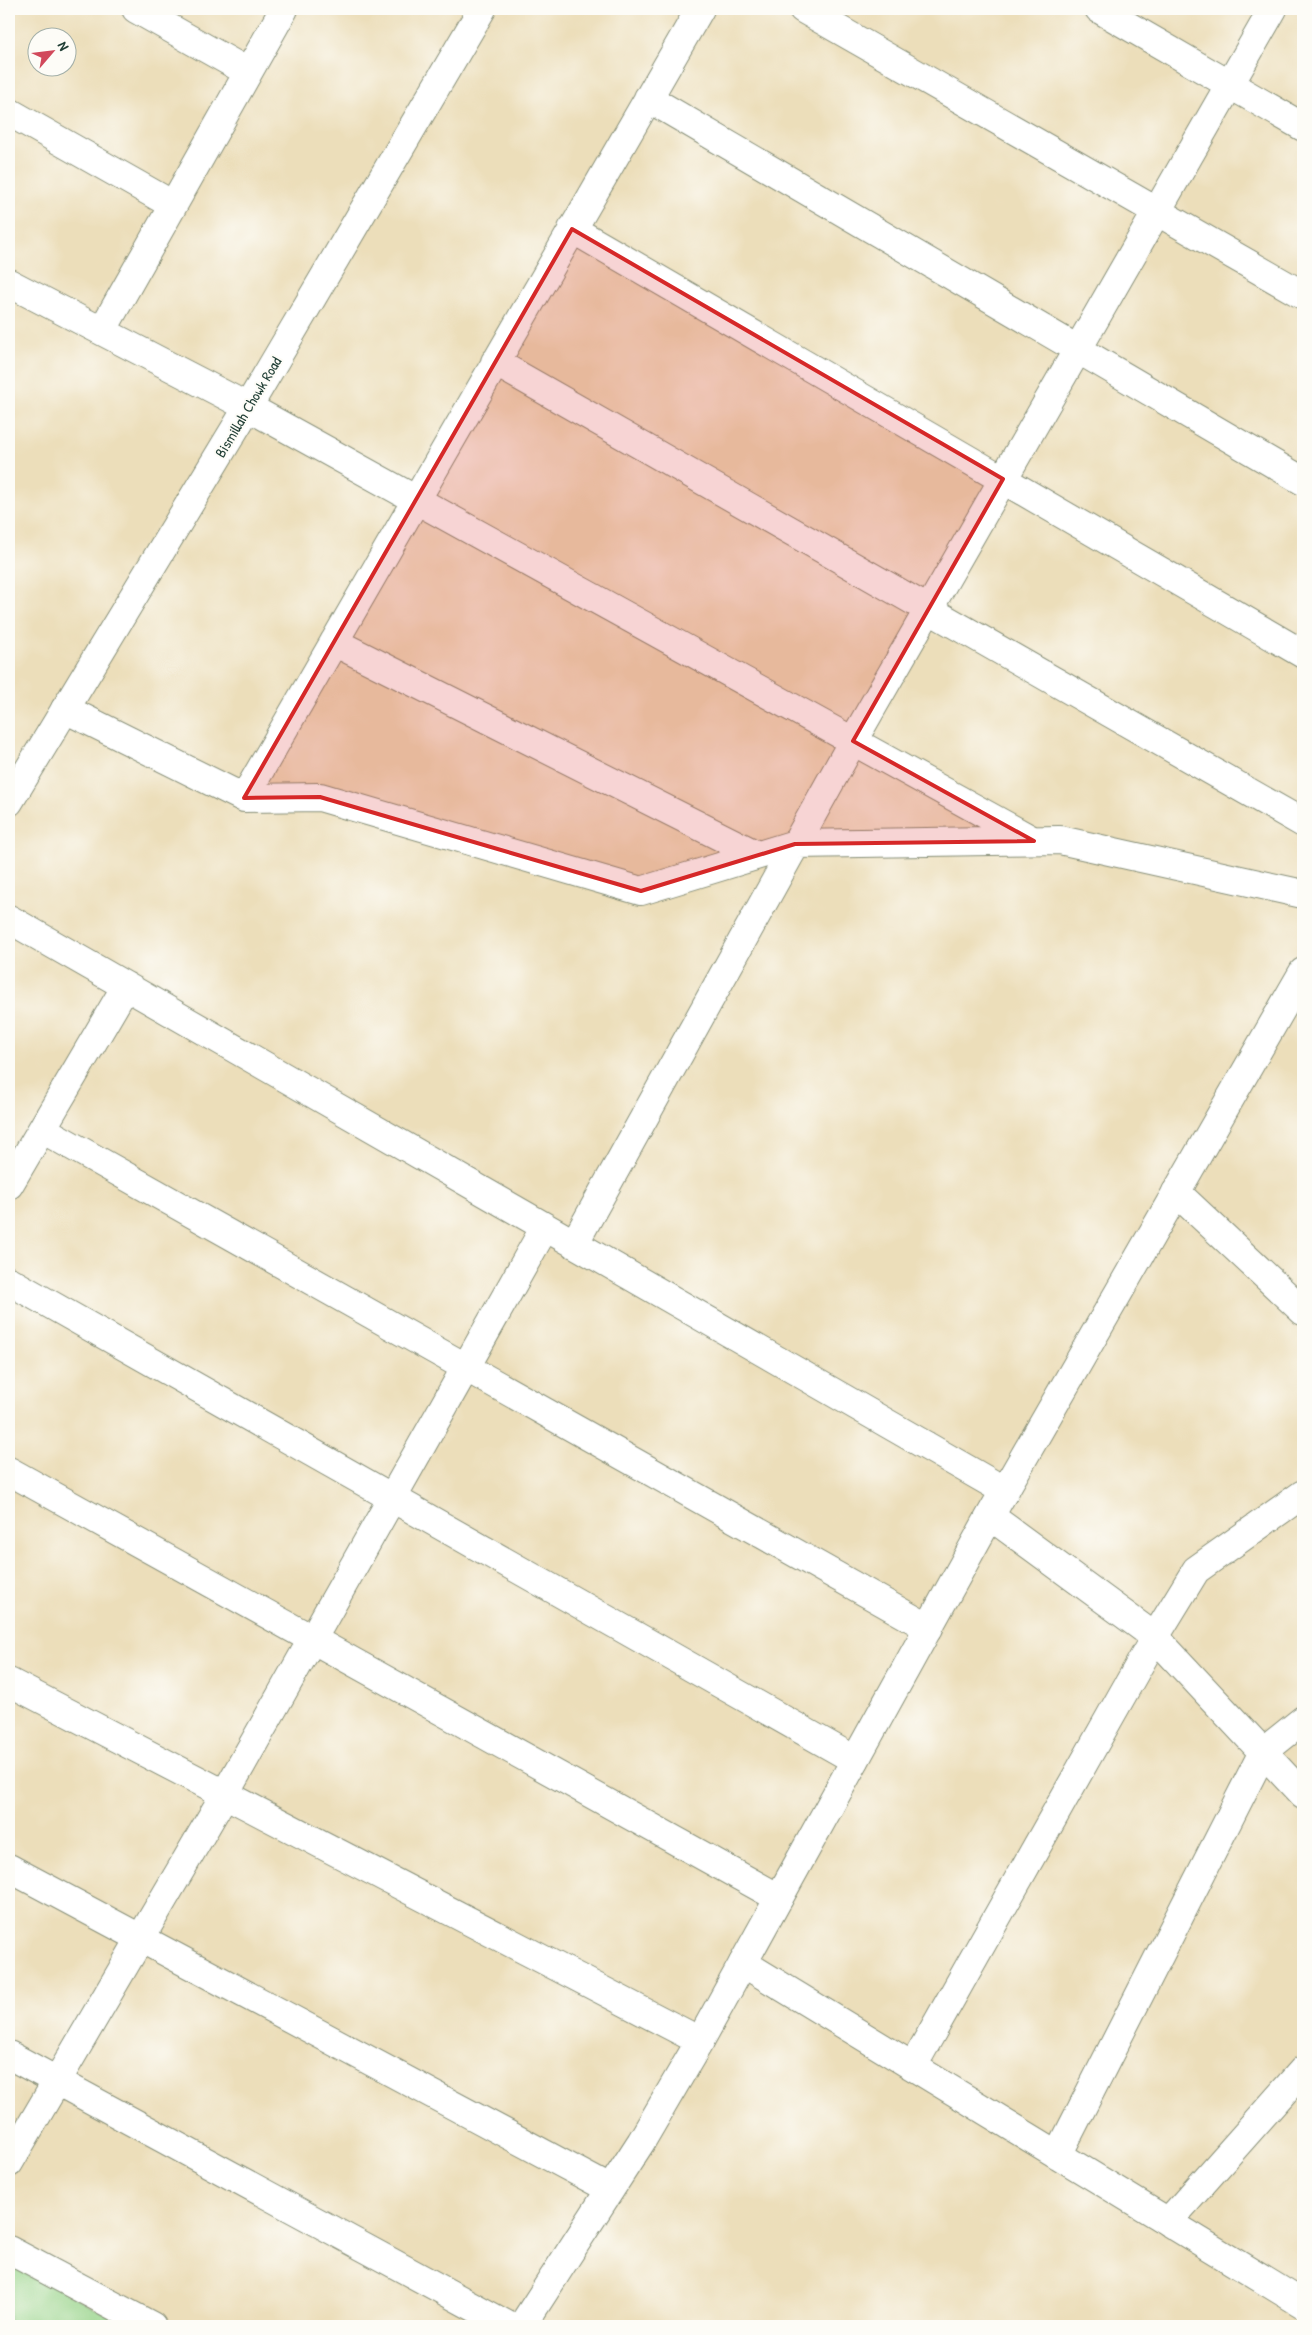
<svg xmlns="http://www.w3.org/2000/svg" width="1312" height="2335" font-family="'Patrick Hand',sans-serif">
<style>
.grass{fill:#95d388;stroke:#5a885e}
.lines{fill:none;stroke-linecap:round;stroke-linejoin:round}
.street-casing{stroke:#868e77;stroke-width:30}
.secondary-casing{stroke:#868e77;stroke-width:30}
.street{stroke:#fff;stroke-width:28}
.secondary{stroke:#fff;stroke-width:28}
.marked{fill:#d62828;fill-opacity:0.2;stroke:#d62828;stroke-width:4;stroke-linejoin:round}
.labels{text-anchor:middle;dominant-baseline:central;stroke-width:4;stroke-linejoin:round;paint-order:stroke}
.street-label{font-size:15px;fill:#1f3d34;stroke:#fdfcf7}
</style>
<rect width="100%" height="100%" fill="#fdfcf7"/>
<filter id="ink" filterUnits="userSpaceOnUse"><feTurbulence type="fractalNoise" baseFrequency=".02" numOctaves="2"/><feDisplacementMap in="SourceGraphic" scale="10" xChannelSelector="R" yChannelSelector="G"/><feConvolveMatrix kernelMatrix="1 2 1 2 8 2 1 2 1" color-interpolation-filters="sRGB"/></filter>
<filter id="wash" filterUnits="userSpaceOnUse"><feTurbulence type="fractalNoise" baseFrequency=".0096" numOctaves="4" result="noise"/><feDisplacementMap in="SourceGraphic" scale="20" xChannelSelector="R" yChannelSelector="G"/><feGaussianBlur stdDeviation="1.12" result="paint"/><feColorMatrix in="noise" values="0 0 0 0 0 0 0 0 0 0 0 0 0 0 0 0 0 1.4 0 .05"/><feComposite in="paint" operator="in"/></filter>
<g filter="url(#wash)">
<rect width="100%" height="100%" fill="#ecdeba"/>
<path class="grass" d="M 9,2261 L 129,2326 L 9,2326 Z"/>
</g>
<g filter="url(#ink)">
<g class="lines">
<g class="street-casing">
<path id="street" d="M 136,9 L 248,72
M 803,9 L 1303,295
M 1099,9 L 1303,127
M 648,98 L 1303,481
M 9,112 L 173,205
M 572,229 L 1303,654
M 9,283 L 248,407 L 1032,840
M 102,331 L 284,9
M 495,362 L 1303,823
M 334,642 L 757,855
M 65,709 L 244,798 L 320,797 L 641,891 L 795,844 L 1060,840 L 1303,894
M 244,798 L 700,9
M 9,919 L 1005,1491
M 42,1129 L 929,1628
M 9,1185 L 126,986
M 1176,1192 L 1303,1311
M 574,1244 L 853,741 L 1273,9
M 9,1281 L 855,1760
M 9,1471 L 779,1898
M 9,1682 L 700,2041
M 9,1868 L 610,2189
M 743,1963 L 1303,2304
M 9,2055 L 509,2326
M 913,2066 L 1155,1637 L 1196,1570 L 1303,1494
M 1058,2155 L 1263,1752 L 1303,1720
M 9,2163 L 225,1794 L 545,1227
M 1168,2222 L 1303,2070
M 9,2250 L 152,2326"/>
</g>
<g class="secondary-casing">
<path id="secondary" d="M 9,802 L 239,422 L 482,9
M 990,1516 L 1155,1637 L 1303,1795
M 522,2326 L 641,2142 L 700,2041 L 990,1516 L 1303,972"/>
</g>
<use href="#street" class="street"/>
<use href="#secondary" class="secondary"/>
</g>
</g>
<path class="marked" d="M 572,229 L 1003,479 L 853,741 L 1034,841 L 795,844 L 641,891 L 320,797 L 244,798 Z"/>
<g class="labels">
<g class="street-label">
<text transform="translate(248 407) rotate(-59)">Bismillah Chowk Road</text>
</g>
</g>
<rect width="1312" height="2335" fill="none" stroke="#fdfcf7" stroke-width="30"/>
<g transform="translate(52 52) rotate(62)"><circle r="24" fill="#fdfcf7" stroke="#a4b0a9"/>
<path d="M0-4L9 19L0 12L-9 19Z" fill="#d1495b"/>
<text y="-8" font-size="14" font-weight="bold" text-anchor="middle" fill="#1f3d34">N</text>
</g>
</svg>
